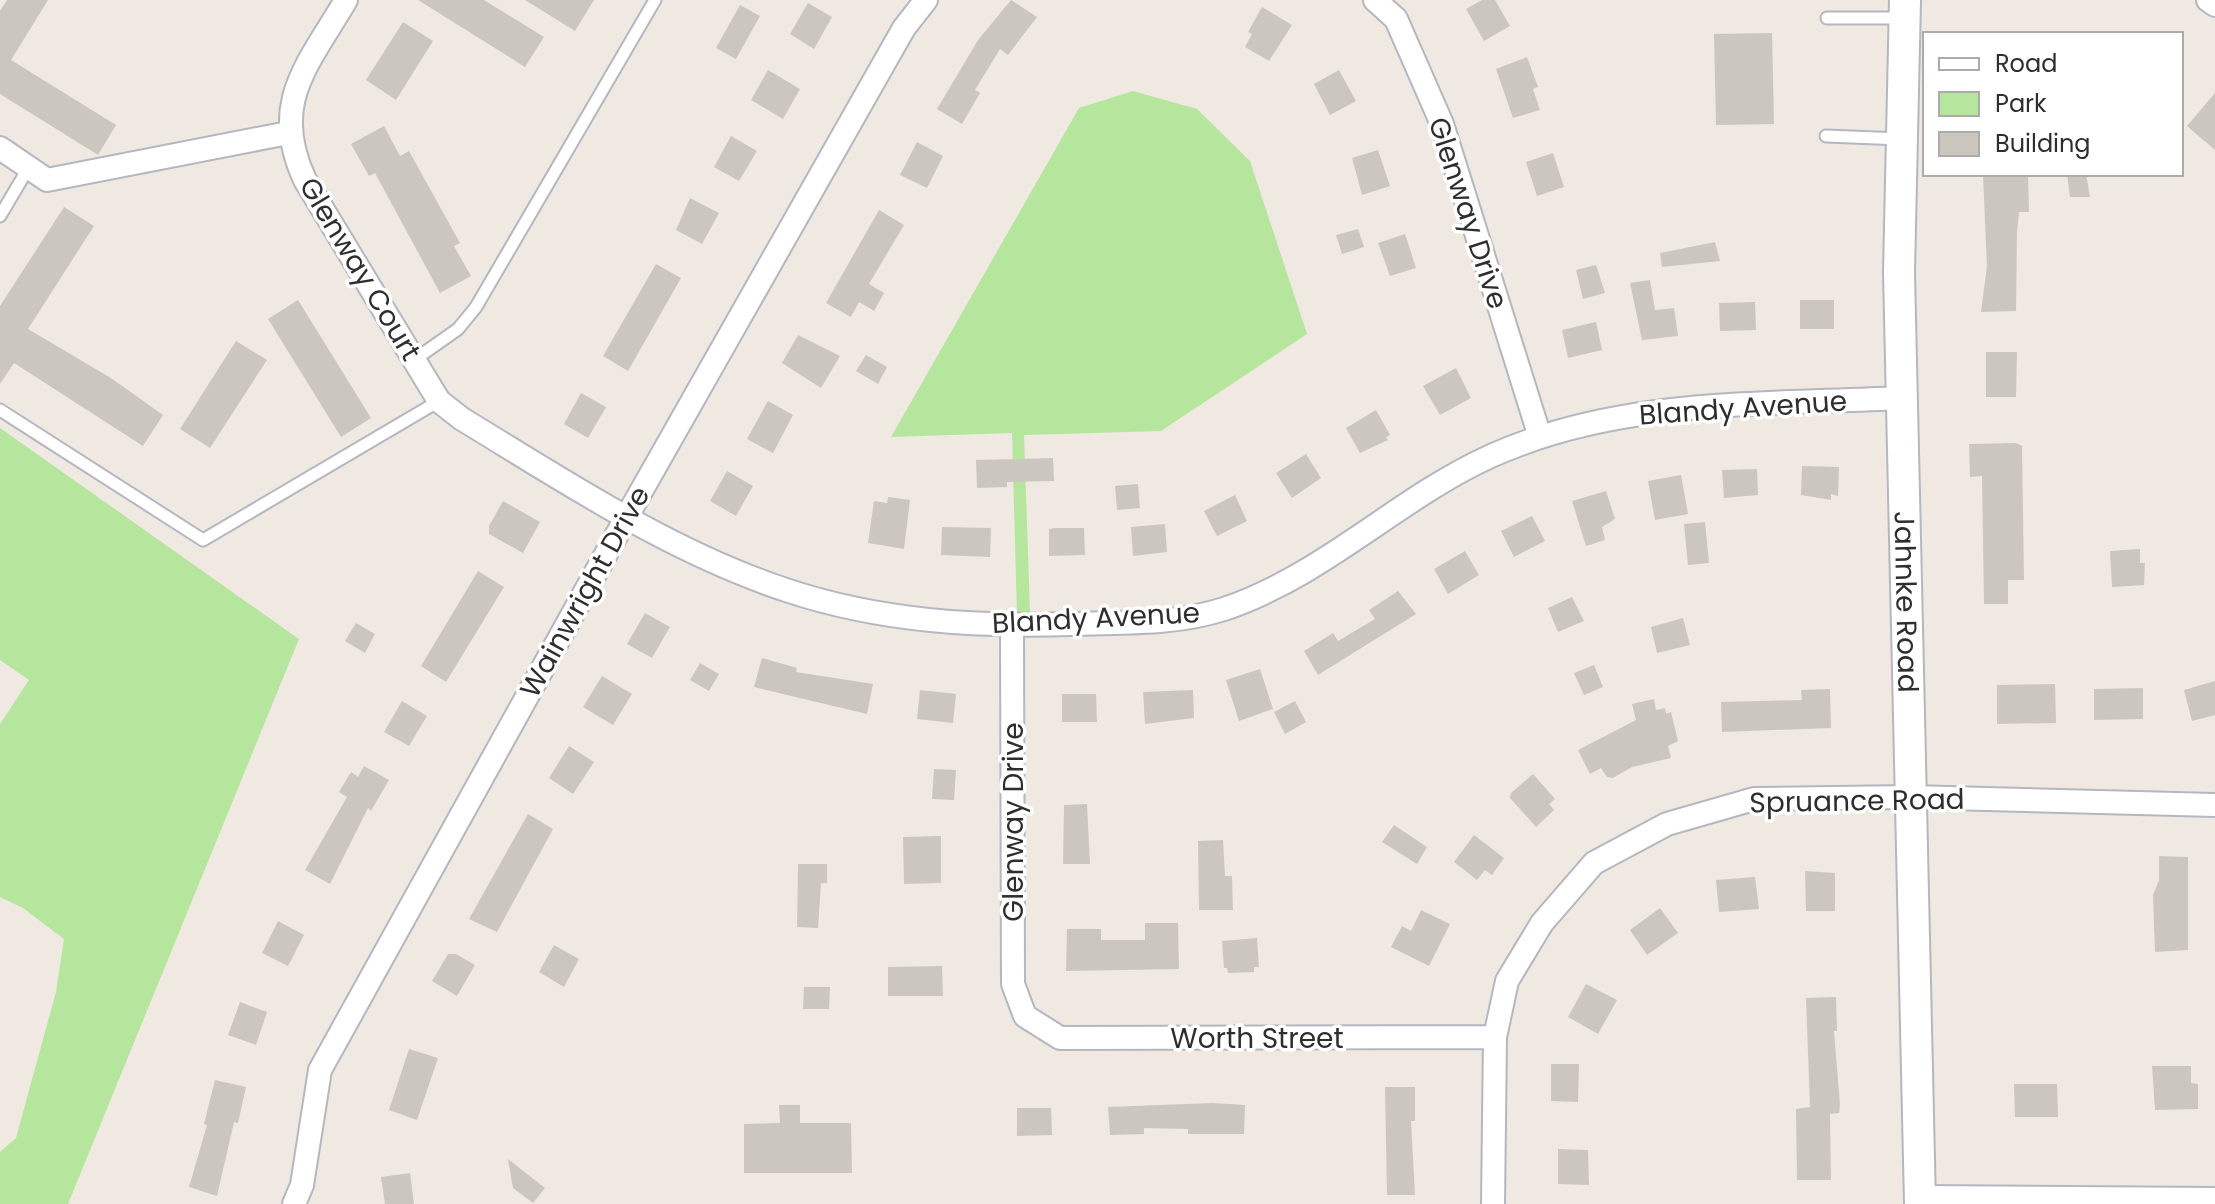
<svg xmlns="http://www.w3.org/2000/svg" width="2215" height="1204" font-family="Poppins,sans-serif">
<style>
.green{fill:#b6e59e}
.building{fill:#cbc7bf}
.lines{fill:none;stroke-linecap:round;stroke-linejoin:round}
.service-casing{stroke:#b4b7c1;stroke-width:15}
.minor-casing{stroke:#b4b7c1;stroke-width:26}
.secondary-casing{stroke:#b4b7c1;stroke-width:34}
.service{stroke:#fff;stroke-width:11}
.minor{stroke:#fff;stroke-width:22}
.secondary{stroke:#fff;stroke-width:30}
.labels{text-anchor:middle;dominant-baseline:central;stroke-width:7;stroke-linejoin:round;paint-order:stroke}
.street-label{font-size:28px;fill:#2e2e2e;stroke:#fff}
</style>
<rect width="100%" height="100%" fill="#efe9e1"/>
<path class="green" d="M 1133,91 L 1197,109 L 1250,161 L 1307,334 L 1161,431 L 1024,435 L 1030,613 L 1017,614 L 1012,433 L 891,437 L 1079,108 Z
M 0,428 L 299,639 L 68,1204 L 0,1204 L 0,1152 L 16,1138 L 56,992 L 64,939 L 23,908 L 0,897 L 0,724 L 29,680 L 0,660 Z"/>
<path class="building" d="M 7,0 L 48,0 L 11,60 L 116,125 L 98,155 L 0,94 L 0,11 Z
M 418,0 L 484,0 L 544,37 L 525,67 Z
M 525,0 L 594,0 L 575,31 Z
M 1011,0 L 1037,17 L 1008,55 L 1000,49 L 975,90 L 980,93 L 962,124 L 937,109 L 978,40 Z
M 1482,0 L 1495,0 L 1510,26 L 1484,41 L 1466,9 Z
M 808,3 L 832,17 L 814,49 L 790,34 Z
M 740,5 L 760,16 L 736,59 L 716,48 Z
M 1262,7 L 1292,25 L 1269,61 L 1245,47 L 1252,34 L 1248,32 Z
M 403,22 L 433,41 L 396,100 L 366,80 Z
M 1772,33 L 1774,124 L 1716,125 L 1714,34 Z
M 1527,57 L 1538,87 L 1533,89 L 1540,110 L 1513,118 L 1496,69 Z
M 768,70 L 800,89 L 783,119 L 751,100 Z
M 1339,70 L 1356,101 L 1330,115 L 1314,84 Z
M 2215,93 L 2215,150 L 2187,126 Z
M 384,126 L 400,156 L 409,151 L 460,243 L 454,246 L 471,276 L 440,293 L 375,173 L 369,176 L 351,144 Z
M 731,136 L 757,151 L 739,181 L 714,167 Z
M 917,142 L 943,156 L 927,188 L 900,175 Z
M 1378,150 L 1390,186 L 1362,195 L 1352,158 Z
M 1553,153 L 1564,187 L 1537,196 L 1526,162 Z
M 2028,174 L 2029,212 L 2019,212 L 2017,232 L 2016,311 L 1981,312 L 1987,266 L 1983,176 Z
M 2067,174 L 2086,174 L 2090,197 L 2070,197 Z
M 690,198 L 719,213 L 702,244 L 676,230 Z
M 64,207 L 94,226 L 28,329 L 111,378 L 163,415 L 143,446 L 14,363 L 0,384 L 0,306 Z
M 879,210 L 904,225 L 869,284 L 884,293 L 874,311 L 859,302 L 851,317 L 826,303 Z
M 1358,229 L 1364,247 L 1342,254 L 1336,235 Z
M 1405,234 L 1416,268 L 1390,276 L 1378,243 Z
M 1715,242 L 1720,261 L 1662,267 L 1660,253 Z
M 656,264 L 681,278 L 628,371 L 603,356 Z
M 1596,265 L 1605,293 L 1583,299 L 1576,270 Z
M 1650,280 L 1655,310 L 1674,308 L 1678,336 L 1642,340 L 1630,283 Z
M 298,300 L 371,418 L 341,437 L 268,319 Z
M 1800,300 L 1834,300 L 1834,329 L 1800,329 Z
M 1755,302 L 1756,330 L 1720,331 L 1719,303 Z
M 1596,322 L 1602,350 L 1568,358 L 1562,330 Z
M 798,335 L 840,356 L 821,388 L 782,363 Z
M 236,341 L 267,360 L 210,448 L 180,429 Z
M 1986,352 L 2017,352 L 2016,397 L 1986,397 Z
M 866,355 L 887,367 L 878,384 L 856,371 Z
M 1456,368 L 1471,398 L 1440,415 L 1423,386 Z
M 581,393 L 606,407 L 588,438 L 564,424 Z
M 768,401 L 793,415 L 773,453 L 747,439 Z
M 1376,410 L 1390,435 L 1386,437 L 1388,440 L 1360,453 L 1346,428 Z
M 2016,443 L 2022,446 L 2024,580 L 2008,580 L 2008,604 L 1984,604 L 1982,476 L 1970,477 L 1969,444 Z
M 1306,454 L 1321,478 L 1292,498 L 1276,473 Z
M 1053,458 L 1054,481 L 1007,482 L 1007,487 L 977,488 L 976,460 Z
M 1802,466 L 1839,467 L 1838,496 L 1831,494 L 1831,500 L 1801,495 Z
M 1757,469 L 1758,495 L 1724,498 L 1722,470 Z
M 727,471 L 753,486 L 736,516 L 710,501 Z
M 1681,475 L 1688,514 L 1655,520 L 1648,481 Z
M 1138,484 L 1140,508 L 1117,510 L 1115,486 Z
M 1606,491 L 1615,519 L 1602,527 L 1605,540 L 1586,546 L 1572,501 Z
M 1235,495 L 1247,521 L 1217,536 L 1204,511 Z
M 888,497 L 910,500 L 904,549 L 868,543 L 874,501 L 887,503 Z
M 503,501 L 540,522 L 523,553 L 489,534 L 489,526 Z
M 1532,516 L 1545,541 L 1514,557 L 1501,531 Z
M 1705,522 L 1709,563 L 1688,565 L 1684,524 Z
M 1165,524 L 1167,552 L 1133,556 L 1131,527 Z
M 942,527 L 991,528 L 990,557 L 941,555 Z
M 1056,528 L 1084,528 L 1085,555 L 1049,556 L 1049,529 Z
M 2140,549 L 2140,563 L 2145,563 L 2144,585 L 2112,587 L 2110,551 Z
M 1465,551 L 1479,575 L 1448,594 L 1434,569 Z
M 478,571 L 504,587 L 446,682 L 421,666 Z
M 1398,591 L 1416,614 L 1318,675 L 1304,651 L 1333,633 L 1338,641 L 1375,619 L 1369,610 Z
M 1572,597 L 1584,621 L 1558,632 L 1548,608 Z
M 645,613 L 670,627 L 652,658 L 627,644 Z
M 1683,618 L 1690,645 L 1657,653 L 1651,627 Z
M 356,623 L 375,634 L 365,653 L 345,641 Z
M 762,658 L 797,668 L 796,672 L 873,684 L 867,714 L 754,687 Z
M 700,663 L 719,674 L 709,691 L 690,680 Z
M 1594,665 L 1603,687 L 1584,695 L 1574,673 Z
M 1260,669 L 1273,709 L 1239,721 L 1226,680 Z
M 602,676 L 632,694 L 613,725 L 583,707 Z
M 2215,681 L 2215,715 L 2192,721 L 2184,690 Z
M 2055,684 L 2056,723 L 1997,724 L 1997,685 Z
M 2143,688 L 2143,719 L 2094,720 L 2094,689 Z
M 1830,689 L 1831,728 L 1722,732 L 1721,702 L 1802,700 L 1801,690 Z
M 920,690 L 956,694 L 953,723 L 917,719 Z
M 1193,690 L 1194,718 L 1145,724 L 1143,692 Z
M 1062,694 L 1096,694 L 1097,722 L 1062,722 Z
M 1654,699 L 1656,710 L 1665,708 L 1666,714 L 1671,712 L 1678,741 L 1668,746 L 1671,758 L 1632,767 L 1613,778 L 1607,777 L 1601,768 L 1590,774 L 1578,750 L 1636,720 L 1632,704 Z
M 402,701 L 427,716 L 409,746 L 384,732 Z
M 1295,701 L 1306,722 L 1285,734 L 1274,712 Z
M 569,746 L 594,762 L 573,794 L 549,778 Z
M 364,766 L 389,780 L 371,811 L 368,808 L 330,884 L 305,870 L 347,797 L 339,792 L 351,772 L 358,777 Z
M 934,769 L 956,770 L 954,800 L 932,799 Z
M 1533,774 L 1555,799 L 1549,804 L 1554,810 L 1536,827 L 1510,798 L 1511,793 Z
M 1087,804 L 1090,864 L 1063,864 L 1064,805 Z
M 528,814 L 553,829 L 497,932 L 469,919 Z
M 1394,825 L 1427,847 L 1417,864 L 1382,842 Z
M 1474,835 L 1504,858 L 1492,875 L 1485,870 L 1477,880 L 1454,862 Z
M 941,836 L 941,883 L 904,884 L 903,837 Z
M 1223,840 L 1225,876 L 1232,876 L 1233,910 L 1199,910 L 1198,841 Z
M 2159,856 L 2188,857 L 2188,950 L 2155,952 L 2153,895 L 2159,880 Z
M 798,864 L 827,864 L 827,883 L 821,883 L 818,928 L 797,927 Z
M 1805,871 L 1835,873 L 1835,911 L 1806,911 Z
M 1755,877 L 1759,909 L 1719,912 L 1716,880 Z
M 1660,908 L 1678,933 L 1647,955 L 1630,930 Z
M 1421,910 L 1450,924 L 1429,966 L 1391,947 L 1402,926 L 1411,931 Z
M 278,921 L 304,935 L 288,966 L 262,953 Z
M 1145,923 L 1178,923 L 1179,969 L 1066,971 L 1067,929 L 1101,929 L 1101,940 L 1145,940 Z
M 1257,938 L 1259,967 L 1254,967 L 1254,972 L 1228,973 L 1227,968 L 1224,968 L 1222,941 Z
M 554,945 L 579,959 L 564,987 L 539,972 Z
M 448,954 L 456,954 L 475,965 L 457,996 L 432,981 Z
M 942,966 L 943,996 L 888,996 L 888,967 Z
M 1586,984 L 1617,1000 L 1598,1034 L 1568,1017 Z
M 804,987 L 830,987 L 829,1009 L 803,1009 Z
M 1836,997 L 1837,1031 L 1834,1031 L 1840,1105 L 1839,1113 L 1830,1114 L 1831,1180 L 1797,1180 L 1796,1109 L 1810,1107 L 1806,998 Z
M 240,1002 L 267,1012 L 256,1045 L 228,1035 Z
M 409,1049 L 438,1058 L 417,1120 L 389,1110 Z
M 1551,1064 L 1579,1064 L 1578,1102 L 1551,1101 Z
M 2152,1066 L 2191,1066 L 2191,1083 L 2198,1084 L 2198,1109 L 2155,1110 Z
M 215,1080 L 246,1087 L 238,1123 L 234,1122 L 217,1196 L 189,1187 L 207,1125 L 204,1124 Z
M 2014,1084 L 2057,1084 L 2058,1117 L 2015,1117 Z
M 1385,1087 L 1415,1087 L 1415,1121 L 1411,1121 L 1415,1195 L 1387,1195 Z
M 1212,1103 L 1245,1105 L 1244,1134 L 1188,1134 L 1188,1129 L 1144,1128 L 1144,1134 L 1110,1135 L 1108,1107 Z
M 779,1105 L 800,1105 L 800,1123 L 851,1123 L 852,1173 L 744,1173 L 744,1124 L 780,1123 Z
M 1017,1108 L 1051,1108 L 1052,1135 L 1017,1136 Z
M 1558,1149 L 1588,1150 L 1589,1185 L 1558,1184 Z
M 508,1159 L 545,1188 L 533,1203 L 513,1188 Z
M 410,1173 L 414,1204 L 385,1204 L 381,1177 Z"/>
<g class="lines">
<g class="service-casing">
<path id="service" d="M 1827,18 L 1902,18
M 1826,136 L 1901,139
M 0,216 L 29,167
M 414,360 L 458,329 L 476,307 L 655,0
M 0,410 L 203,540 L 439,401"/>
</g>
<g class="minor-casing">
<path id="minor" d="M 346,0 C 308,65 269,103 305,180 L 439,401 L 462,419 C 566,482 672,553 789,591 C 880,621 976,627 1071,624 C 1122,622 1175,625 1224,609 C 1325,575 1398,498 1491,456 C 1620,398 1764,405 1901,398
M 1375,0 L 1396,19 L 1442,124 L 1540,437
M 2208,0 L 2215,5
M 0,148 L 47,180 L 288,133
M 1012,626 L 1013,984 L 1025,1016 L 1060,1038 L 1495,1037
M 1920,1197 L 2215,1199
M 294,1204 L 302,1185 L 320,1070 L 626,518 L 904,28 L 926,0
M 1493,1204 L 1495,1037 L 1507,981 L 1542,923 L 1594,863 L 1667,824 L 1754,799 L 1910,797 L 2215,805"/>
</g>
<g class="secondary-casing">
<g id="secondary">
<path id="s1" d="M 1905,0 L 1899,272 L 1920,1204"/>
</g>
</g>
<use href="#service" class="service"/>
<use href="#minor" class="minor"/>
<use href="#secondary" class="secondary"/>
</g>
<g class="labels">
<g class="street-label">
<text transform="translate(1468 213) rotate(72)">Glenway Drive</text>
<text transform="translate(360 269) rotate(59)">Glenway Court</text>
<text transform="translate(1743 408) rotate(-4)">Blandy Avenue</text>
<text transform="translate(585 592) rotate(-61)">Wainwright Drive</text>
<text stroke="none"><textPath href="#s1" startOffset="602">Jahnke Road</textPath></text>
<text transform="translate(1096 618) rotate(-3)">Blandy Avenue</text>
<text transform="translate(1857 801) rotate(-1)">Spruance Road</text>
<text transform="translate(1013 822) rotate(-90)">Glenway Drive</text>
<text x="1257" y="1038">Worth Street</text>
</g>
</g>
<rect x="1923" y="32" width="260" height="144" fill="#ffffff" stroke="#ababab" stroke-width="2"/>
<rect x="1939" y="58" width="40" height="12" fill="#ffffff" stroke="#ababab" stroke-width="2"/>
<text x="1995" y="72" font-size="24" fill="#2e2e2e">Road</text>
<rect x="1939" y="92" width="40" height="24" fill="#b6e59e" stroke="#ababab" stroke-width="2"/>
<text x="1995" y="112" font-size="24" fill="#2e2e2e">Park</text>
<rect x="1939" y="132" width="40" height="24" fill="#cbc7bf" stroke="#ababab" stroke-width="2"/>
<text x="1995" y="152" font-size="24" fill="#2e2e2e">Building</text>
</svg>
